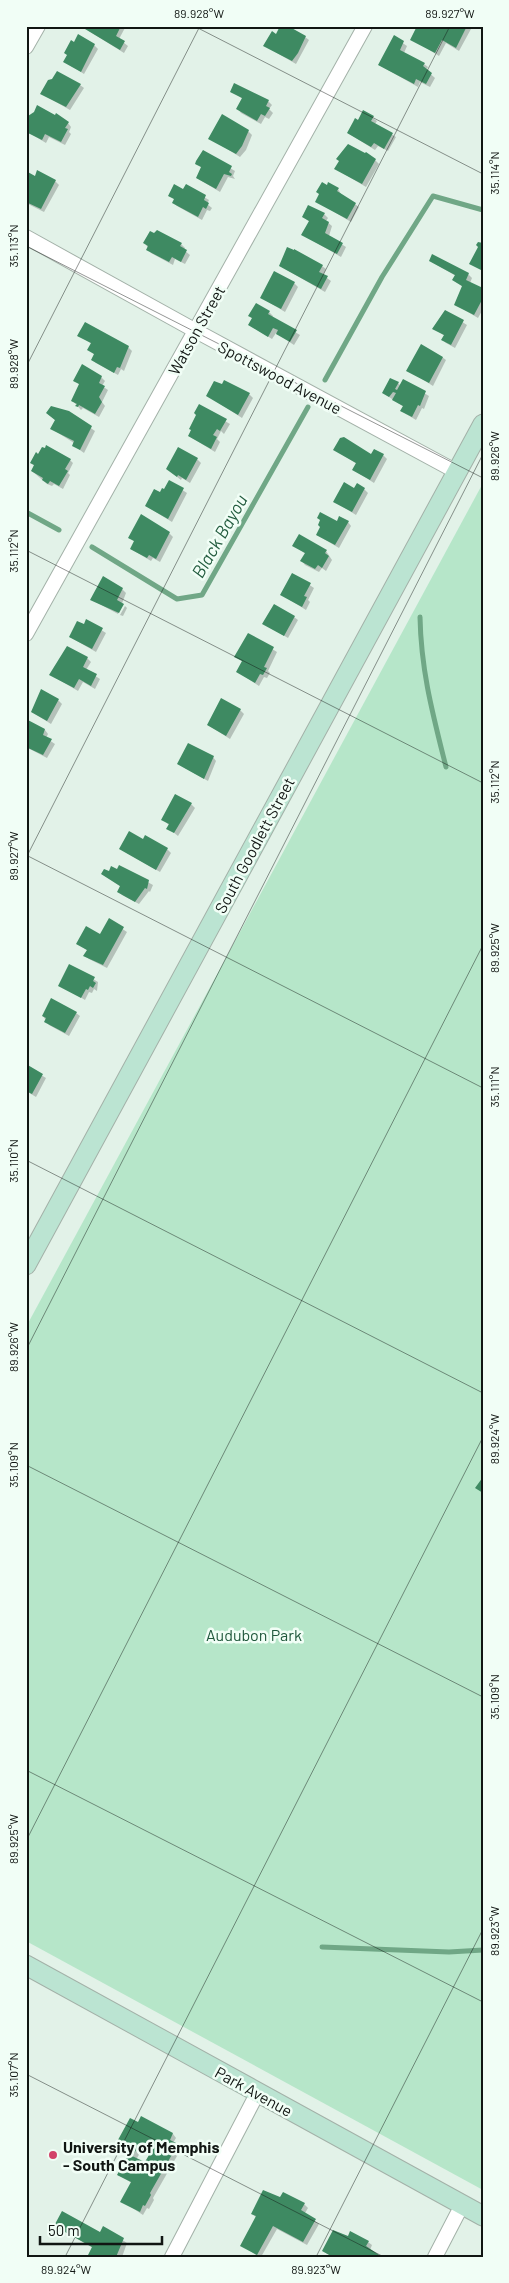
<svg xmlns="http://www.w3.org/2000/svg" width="509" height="2283" font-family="Barlow,sans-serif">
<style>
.green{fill:#b6e6c9}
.shadow{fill:#0003;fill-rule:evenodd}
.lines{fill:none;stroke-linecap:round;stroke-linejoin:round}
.stream{stroke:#70a786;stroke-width:5}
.building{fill:#3e8a62;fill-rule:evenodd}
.minor-casing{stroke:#a3b1a8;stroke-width:16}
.secondary-casing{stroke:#a3b1a8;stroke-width:21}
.minor{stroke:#fff;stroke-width:14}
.secondary{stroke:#bbe4d2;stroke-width:19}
.ticks{fill:none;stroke:#111613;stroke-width:1;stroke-opacity:0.45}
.poi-dot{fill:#d2436a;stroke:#f1fef6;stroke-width:2}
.labels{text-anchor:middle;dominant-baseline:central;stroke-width:5;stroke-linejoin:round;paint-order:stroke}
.street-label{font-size:16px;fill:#111613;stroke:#f1fef6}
.park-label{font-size:16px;fill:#20583c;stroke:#f1fef6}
.poi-label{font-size:16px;font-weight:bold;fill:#111613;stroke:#f1fef6;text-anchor:start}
.water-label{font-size:18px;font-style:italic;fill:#235c3f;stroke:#f1fef6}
.neatline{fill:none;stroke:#111613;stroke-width:2}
.ticks-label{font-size:12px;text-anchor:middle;fill:#111613}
</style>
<rect width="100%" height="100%" fill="#e2f2e8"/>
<path class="green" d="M 483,483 L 483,2190 L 26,1941 L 26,1327 Z"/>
<path class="shadow" d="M 81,26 L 126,26 L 119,39 L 128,46 L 124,53 Z
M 416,26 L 468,26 L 471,29 L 459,51 L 446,43 L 439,56 L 412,39 L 418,28 Z
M 276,35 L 305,37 L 309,40 L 296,64 L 265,46 Z
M 394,37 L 407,46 L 404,53 L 424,64 L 428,67 L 426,70 L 435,78 L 430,87 L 420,82 L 418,87 L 379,65 Z
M 75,43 L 94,45 L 98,49 L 84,74 L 65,62 Z
M 80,85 L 84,88 L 70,110 L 42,94 Z
M 231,91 L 268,101 L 272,105 L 269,109 L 273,113 L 269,119 L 265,117 L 261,124 L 241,113 L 238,109 L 243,99 Z
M 364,112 L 377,121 L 375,124 L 396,137 L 388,151 L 378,146 L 375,150 L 348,133 Z
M 30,121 L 68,123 L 71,127 L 69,132 L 71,134 L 65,145 L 49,137 L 46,143 L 26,131 Z
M 248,131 L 252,135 L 246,150 L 240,157 L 210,138 Z
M 203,152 L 235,171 L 233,176 L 235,179 L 228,177 L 220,192 L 197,178 L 202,168 L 197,163 Z
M 375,160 L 379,164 L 366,187 L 336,169 Z
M 26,173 L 35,178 L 55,181 L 59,185 L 44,212 L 26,203 Z
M 186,186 L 209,200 L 207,204 L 212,208 L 210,211 L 207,210 L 202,220 L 177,206 L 174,203 L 175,200 L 169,195 L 183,191 Z
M 338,189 L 341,194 L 359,207 L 351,222 L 316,201 Z
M 324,214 L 328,218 L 326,221 L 332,226 L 329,236 L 346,247 L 341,257 L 303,235 L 310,222 L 303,217 Z
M 145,243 L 181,244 L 185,248 L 184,250 L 190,255 L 185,264 L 175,259 L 173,265 L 151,253 Z
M 430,261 L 468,274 L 472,278 L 470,283 L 483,290 L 483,309 L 478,318 L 456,305 L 463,287 L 453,280 L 456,276 Z
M 280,266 L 322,266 L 326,269 L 323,275 L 331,281 L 325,292 Z
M 294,283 L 298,287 L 285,312 L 262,298 Z
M 445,311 L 467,325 L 455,348 L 446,343 L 443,340 L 445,336 L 433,328 Z
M 269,312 L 273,316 L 272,318 L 300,335 L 294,345 L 276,333 L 272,339 L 249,325 L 253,319 L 250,316 Z
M 79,336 L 128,347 L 132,351 L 124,371 L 121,369 L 118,375 L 96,363 L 92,360 L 95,355 L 89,350 L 92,344 Z
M 442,357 L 446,360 L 433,386 L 408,370 Z
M 101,377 L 105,381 L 102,386 L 108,390 L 102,402 L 105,406 L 99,417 L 83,408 L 81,410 L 72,400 L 80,385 L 75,380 Z
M 404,381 L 429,396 L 424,409 L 422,408 L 416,420 L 406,414 L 402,411 L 404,407 L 383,393 L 398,383 L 401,386 Z
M 249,394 L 253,398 L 242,418 L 208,396 Z
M 200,406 L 230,424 L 224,434 L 221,431 L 217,439 L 220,442 L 215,452 L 189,436 Z
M 47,413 L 82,422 L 95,431 L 84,453 L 73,445 L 74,443 L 52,429 L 56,421 Z
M 335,450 L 372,456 L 383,455 L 387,459 L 374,483 L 354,470 L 357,464 Z
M 197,459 L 201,463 L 190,483 L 182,478 L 181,480 L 172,473 Z
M 70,460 L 73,463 L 68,473 L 70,475 L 63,489 L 54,484 L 52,486 L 47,484 L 32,471 L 35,466 L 31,463 Z
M 170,482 L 187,493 L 172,522 L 146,506 L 165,491 Z
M 355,489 L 364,489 L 368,493 L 356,515 L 335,502 Z
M 321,521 L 348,522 L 351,526 L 339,548 L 317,535 L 322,527 Z
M 169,533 L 173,537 L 160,562 L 153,558 L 151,561 L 131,549 L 135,542 L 130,538 Z
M 294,546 L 326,551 L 332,560 L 326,571 L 322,568 L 319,572 L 305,565 L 302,561 L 306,554 Z
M 293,574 L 314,588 L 308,600 L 310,602 L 306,610 L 282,595 Z
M 122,589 L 126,593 L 118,614 L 92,600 Z
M 125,606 L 127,608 L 123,616 L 120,615 Z
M 294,617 L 298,620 L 288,638 L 264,624 Z
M 87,621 L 106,633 L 96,652 L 70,637 L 84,626 Z
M 248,634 L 277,652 L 268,671 L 270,673 L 267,678 L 264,677 L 259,686 L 238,672 L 243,662 L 236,657 Z
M 87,658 L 91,662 L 86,670 L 100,679 L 95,689 L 83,682 L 78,691 L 51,675 Z
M 58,700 L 62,704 L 51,724 L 32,712 Z
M 240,710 L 244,714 L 230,739 L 208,725 Z
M 26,721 L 45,730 L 48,734 L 46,738 L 55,744 L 47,758 L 26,747 Z
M 213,757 L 216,761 L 208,781 L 178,764 Z
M 191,804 L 195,808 L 178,836 L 168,828 L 169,825 L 163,820 Z
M 144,841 L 167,849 L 171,853 L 160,872 L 120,849 Z
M 120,867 L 153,885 L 150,892 L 149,891 L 139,904 L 122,895 L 119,891 L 121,887 L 102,874 L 118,871 Z
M 109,920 L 127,932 L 107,968 L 89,959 L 85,956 L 88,951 L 78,944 L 101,936 Z
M 70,965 L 98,982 L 97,991 L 94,989 L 92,993 L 89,992 L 85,1000 L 60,985 Z
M 76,1013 L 80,1016 L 69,1036 L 49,1025 L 43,1016 Z
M 26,1066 L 46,1078 L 36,1097 L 26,1091 Z
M 138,2123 L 173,2134 L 176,2138 L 173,2143 L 181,2149 L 153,2198 L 154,2200 L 149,2209 L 147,2208 L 143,2215 L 122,2201 L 132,2183 L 118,2175 L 128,2157 L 115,2149 ZM 141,2151 L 149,2156 L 143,2164 L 136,2160 Z
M 280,2199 L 304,2204 L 308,2208 L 305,2213 L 319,2224 L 307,2245 L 277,2229 L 261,2257 L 259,2257 L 242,2245 L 257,2218 L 252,2214 Z
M 56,2226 L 101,2233 L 104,2228 L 127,2243 L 122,2257 L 88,2257 L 93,2248 Z
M 348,2237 L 368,2242 L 372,2245 L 370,2250 L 379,2257 L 332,2257 L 323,2251 Z"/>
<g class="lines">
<path class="stream" d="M 325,380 L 382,277 L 433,196 L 483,210
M 26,512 L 59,530
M 92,547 L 177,599 L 202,595 L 308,407
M 420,617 C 421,671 433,715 446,767
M 322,1947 L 449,1952 L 483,1950"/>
</g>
<path class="building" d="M 80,26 L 121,26 L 116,36 L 125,41 L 120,50 Z
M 280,26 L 288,26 L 306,36 L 298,53 L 292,61 L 263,46 L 272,31 L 276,34 Z
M 417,26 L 467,26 L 456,48 L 442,40 L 435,53 L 410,40 Z
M 78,34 L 95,44 L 81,72 L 63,62 L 67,55 L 64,53 L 71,40 L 74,42 Z
M 394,35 L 404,41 L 400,50 L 425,63 L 423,66 L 432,73 L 426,84 L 416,79 L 414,84 L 378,65 Z
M 57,71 L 81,84 L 66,107 L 40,94 L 48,80 L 52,79 Z
M 234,83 L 269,100 L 266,106 L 270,108 L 265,116 L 261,114 L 257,121 L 236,109 L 242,98 L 230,92 Z
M 37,105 L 55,115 L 56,113 L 69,122 L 65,128 L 68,129 L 61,142 L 45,134 L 42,140 L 26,132 L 28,116 L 34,112 Z
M 363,110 L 374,116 L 371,121 L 393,133 L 384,149 L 374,143 L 371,147 L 347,133 L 353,122 L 355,118 L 358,120 Z
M 222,114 L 249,130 L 242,146 L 236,154 L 208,139 Z
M 348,144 L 365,153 L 366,152 L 376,159 L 362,184 L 334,169 L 339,161 L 336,159 Z
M 203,150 L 232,166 L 229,172 L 232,174 L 231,176 L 224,174 L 216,189 L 196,178 L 201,167 L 195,164 L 196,161 Z
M 37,170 L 56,180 L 41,209 L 26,202 L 26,171 L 35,176 Z
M 322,182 L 327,185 L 328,182 L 339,188 L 337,191 L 356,203 L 347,219 L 315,202 L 319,194 L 316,192 Z
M 174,184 L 183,189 L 186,184 L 206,195 L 204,200 L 209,203 L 206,209 L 203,207 L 198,217 L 172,203 L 174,199 L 168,196 Z
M 308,205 L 325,213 L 322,218 L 329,222 L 325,233 L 343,243 L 337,254 L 301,235 L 309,221 L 302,217 Z
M 157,230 L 182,243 L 180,246 L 187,250 L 181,262 L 172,257 L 169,262 L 146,250 L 148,246 L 143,243 L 150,231 L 154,233 Z
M 478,242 L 483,243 L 483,271 L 469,264 L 478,247 L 476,245 Z
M 287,247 L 294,250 L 294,249 L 323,265 L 319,272 L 328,276 L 321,289 L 279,266 Z
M 432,254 L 469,273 L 466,280 L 483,288 L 483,298 L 474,315 L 454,305 L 462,286 L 452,280 L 455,275 L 429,261 Z
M 274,271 L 295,282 L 281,309 L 260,298 Z
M 256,303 L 270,311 L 268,314 L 297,330 L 290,342 L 276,334 L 278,330 L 273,328 L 268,337 L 248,325 L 252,318 L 248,316 Z
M 445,310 L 464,320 L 451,345 L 441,340 L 444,335 L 432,329 Z
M 85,322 L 129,346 L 120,368 L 117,367 L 114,373 L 91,360 L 94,354 L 87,350 L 91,343 L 77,336 Z
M 421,344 L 443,357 L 429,383 L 406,371 Z
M 82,364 L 102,376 L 99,383 L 105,386 L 99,397 L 102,402 L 95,414 L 79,405 L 78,407 L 75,406 L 77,404 L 71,401 L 79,384 L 73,381 Z
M 390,378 L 399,382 L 395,389 L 397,390 L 403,379 L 426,391 L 420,406 L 418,405 L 412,417 L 400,411 L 403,406 L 392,400 L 396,393 L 393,392 L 389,397 L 382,393 Z
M 224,380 L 250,393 L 238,415 L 206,396 L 214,381 L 222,384 Z
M 199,404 L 227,419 L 220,431 L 217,429 L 213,435 L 217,437 L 211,449 L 188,436 L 191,430 L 189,429 L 196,415 L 194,413 Z
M 51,406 L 69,411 L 92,426 L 80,450 L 72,446 L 74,441 L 50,429 L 55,420 L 46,413 Z
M 344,437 L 371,454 L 374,449 L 384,454 L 370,480 L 352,470 L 356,463 L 333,450 L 340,438 Z
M 46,445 L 71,459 L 65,469 L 68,471 L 59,486 L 50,481 L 48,484 L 42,480 L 43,478 L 31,471 L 34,465 L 30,463 L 36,452 L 38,454 L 42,447 L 45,448 Z
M 178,447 L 198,458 L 186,480 L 178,475 L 177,477 L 166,469 Z
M 169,480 L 184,488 L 168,519 L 145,506 L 154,489 L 160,492 L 162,488 L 164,489 Z
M 344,482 L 354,488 L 357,483 L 365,488 L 352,512 L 333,502 Z
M 320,512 L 337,521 L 339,516 L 349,521 L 335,545 L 316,535 L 320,527 L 318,525 L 320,520 L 317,518 Z
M 141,514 L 170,532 L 156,559 L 149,555 L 147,558 L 130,549 L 134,541 L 128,538 Z
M 299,534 L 327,550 L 325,553 L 329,556 L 322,568 L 318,565 L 315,569 L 300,561 L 305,553 L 292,546 Z
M 292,573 L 311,583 L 304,596 L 307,597 L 302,607 L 280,595 Z
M 103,576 L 123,588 L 117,600 L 124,604 L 119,613 L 90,600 Z
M 274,604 L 295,616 L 284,636 L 262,624 Z
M 86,619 L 103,628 L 92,649 L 69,637 L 77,621 L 84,624 Z
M 248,633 L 274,647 L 264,667 L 267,668 L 263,675 L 260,674 L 255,683 L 236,672 L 242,661 L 234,657 Z
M 67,646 L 88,657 L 83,667 L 97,674 L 91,686 L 79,679 L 74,688 L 49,675 Z
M 41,689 L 59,699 L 47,721 L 31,712 Z
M 221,698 L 241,709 L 226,736 L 207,725 Z
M 26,719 L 45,729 L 43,735 L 52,739 L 43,755 L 26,747 Z
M 188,743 L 214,756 L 204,779 L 177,764 Z
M 175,794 L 192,803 L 174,833 L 166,829 L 169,824 L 161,820 Z
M 129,831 L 143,839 L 145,835 L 168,848 L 156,870 L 119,849 Z
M 119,865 L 149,880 L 147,889 L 145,888 L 135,902 L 117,892 L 120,886 L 101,874 L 104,869 L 109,871 L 111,866 L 117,869 Z
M 109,918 L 124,927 L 103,965 L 83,956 L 87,950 L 76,944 L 86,926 L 100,934 Z
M 69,964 L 95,977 L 93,981 L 96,983 L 93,988 L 90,986 L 88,990 L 86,989 L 81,998 L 58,986 Z
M 51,998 L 77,1012 L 65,1033 L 44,1022 L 46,1018 L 42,1016 Z
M 26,1064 L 43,1074 L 32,1094 L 26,1091 Z
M 483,1477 L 483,1493 L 475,1488 Z
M 141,2116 L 173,2133 L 170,2140 L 178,2144 L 150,2193 L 151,2195 L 145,2206 L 143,2205 L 140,2212 L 120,2202 L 131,2182 L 117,2175 L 127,2156 L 113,2149 L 130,2118 L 138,2122 ZM 137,2149 L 149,2155 L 145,2162 L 132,2156 Z
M 263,2190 L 280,2197 L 283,2192 L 305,2203 L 301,2210 L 316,2219 L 303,2242 L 273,2226 L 257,2255 L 240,2246 L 256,2216 L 251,2214 Z
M 62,2211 L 100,2232 L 103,2226 L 124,2238 L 116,2257 L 87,2257 L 92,2247 L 54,2226 Z
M 333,2230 L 348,2236 L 350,2231 L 369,2241 L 366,2246 L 382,2257 L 333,2257 L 322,2251 Z"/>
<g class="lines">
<g class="minor-casing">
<path id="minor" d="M 26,47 L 38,26
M 26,237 L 196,331 L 457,472
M 26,634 L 365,26
M 172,2257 L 258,2092
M 435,2257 L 462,2205"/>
</g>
<g class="secondary-casing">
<path id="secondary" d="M 26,1265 L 483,424
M 26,1965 L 483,2216"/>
</g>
<use href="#minor" class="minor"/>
<use href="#secondary" class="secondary"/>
</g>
<path class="ticks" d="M 194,26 L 483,174M 26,246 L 483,478M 26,367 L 200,26M 26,550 L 483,783M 26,855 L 483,1088M 26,858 L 450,26M 26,1160 L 483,1393M 26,1350 L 483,454M 26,1465 L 483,1697M 26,1770 L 483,2002M 26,1841 L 483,945M 26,2074 L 384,2257M 65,2257 L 483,1437M 316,2257 L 483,1929"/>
<circle class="poi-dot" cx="53" cy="2155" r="5"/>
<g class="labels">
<g class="street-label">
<text transform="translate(196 330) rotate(-61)">Watson Street</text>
<text transform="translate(280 377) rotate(28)">Spottswood Avenue</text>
<text transform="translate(254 845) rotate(-62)">South Goodlett Street</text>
<text transform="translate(254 2091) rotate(29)">Park Avenue</text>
</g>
<g class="park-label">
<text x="254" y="1634">Audubon Park</text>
</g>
<g class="poi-label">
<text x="63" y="2146">University of Memphis<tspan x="63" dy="18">- South Campus</tspan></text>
</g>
<g class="water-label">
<text transform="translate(219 536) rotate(-60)">Black Bayou</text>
</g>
</g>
<rect width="509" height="2283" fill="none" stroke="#f1fef6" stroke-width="55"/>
<path d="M40 2236v8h122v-8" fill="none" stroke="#111613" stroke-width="2.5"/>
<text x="48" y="2236" font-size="15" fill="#111613" stroke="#f1fef6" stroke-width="4" paint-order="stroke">50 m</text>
<rect x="28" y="28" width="454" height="2228" class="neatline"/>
<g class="ticks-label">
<text x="199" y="18">89.928°W</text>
<text x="450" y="18">89.927°W</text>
<text transform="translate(495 173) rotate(-90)" y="4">35.114°N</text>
<text transform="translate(14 246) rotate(-90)" y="4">35.113°N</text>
<text transform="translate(14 364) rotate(-90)" y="4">89.928°W</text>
<text transform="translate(495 456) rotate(-90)" y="4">89.926°W</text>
<text transform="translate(14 551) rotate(-90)" y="4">35.112°N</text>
<text transform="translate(495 782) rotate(-90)" y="4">35.112°N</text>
<text transform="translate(14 856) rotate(-90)" y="4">89.927°W</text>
<text transform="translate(495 948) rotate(-90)" y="4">89.925°W</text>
<text transform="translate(495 1087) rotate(-90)" y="4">35.111°N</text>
<text transform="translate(14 1161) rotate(-90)" y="4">35.110°N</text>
<text transform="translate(14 1347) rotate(-90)" y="4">89.926°W</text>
<text transform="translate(495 1439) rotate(-90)" y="4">89.924°W</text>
<text transform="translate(14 1465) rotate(-90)" y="4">35.109°N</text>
<text transform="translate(495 1697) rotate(-90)" y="4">35.109°N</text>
<text transform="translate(14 1839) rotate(-90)" y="4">89.925°W</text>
<text transform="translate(495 1931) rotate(-90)" y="4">89.923°W</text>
<text transform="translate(14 2075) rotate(-90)" y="4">35.107°N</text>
<text x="66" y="2274">89.924°W</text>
<text x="316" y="2274">89.923°W</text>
</g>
</svg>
